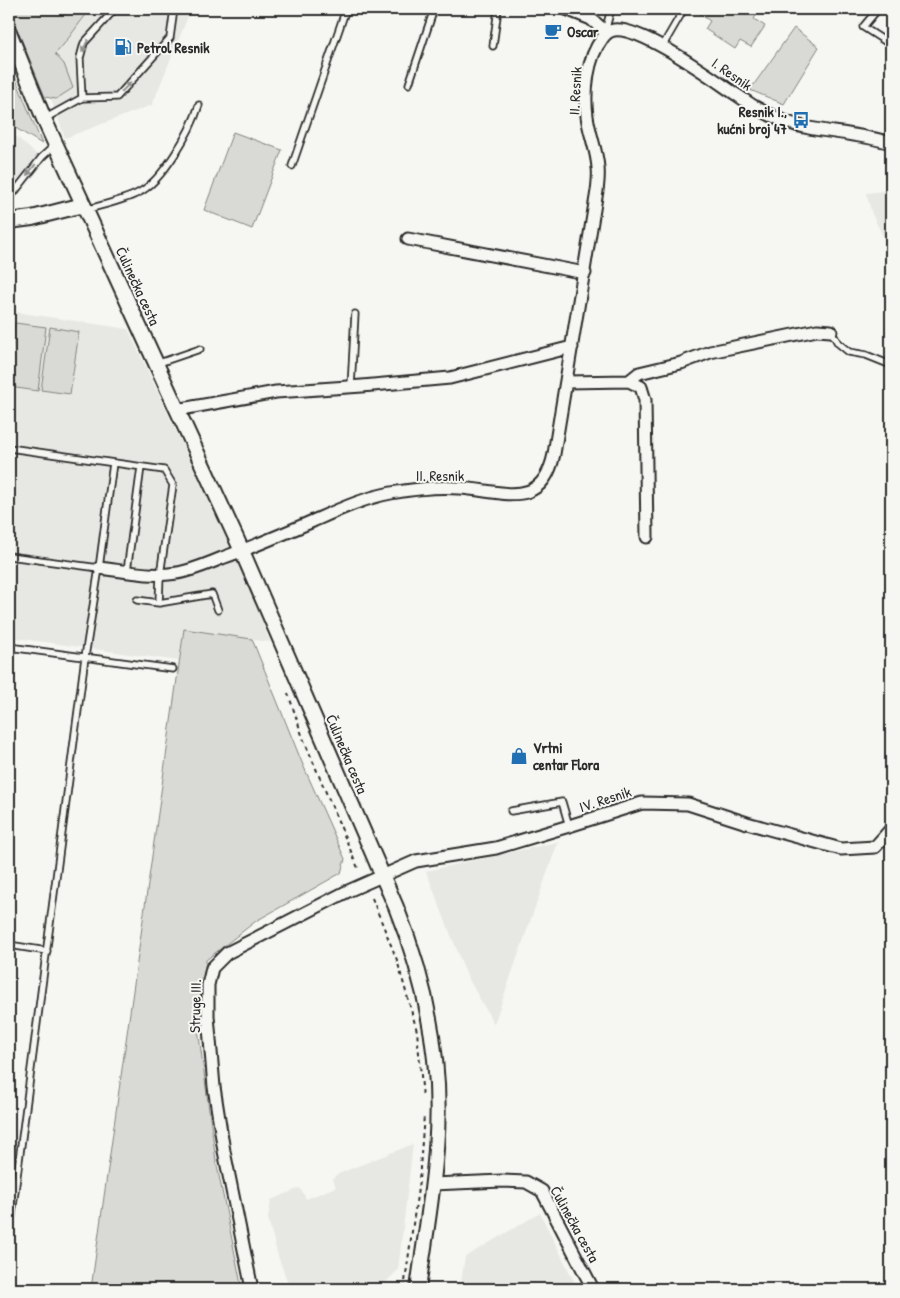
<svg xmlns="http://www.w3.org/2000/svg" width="900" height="1298" font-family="'Patrick Hand',sans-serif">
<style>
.built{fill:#e7e7e3}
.green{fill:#d9d9d5;stroke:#828280}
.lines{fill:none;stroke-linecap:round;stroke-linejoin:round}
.service-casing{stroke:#2b2b2b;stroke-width:9}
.minor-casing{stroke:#2b2b2b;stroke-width:15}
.tertiary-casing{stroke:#2b2b2b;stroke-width:18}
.path{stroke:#2b2b2b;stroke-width:2;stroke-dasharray:4 4;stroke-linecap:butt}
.service{stroke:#f6f6f2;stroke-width:5.5}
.minor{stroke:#f6f6f2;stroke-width:11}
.tertiary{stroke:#f6f6f2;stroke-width:14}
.oneway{fill:#90908e}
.labels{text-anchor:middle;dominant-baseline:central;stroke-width:4;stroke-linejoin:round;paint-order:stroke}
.poi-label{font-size:15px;font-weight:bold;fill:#2b2b2b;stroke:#f6f6f2;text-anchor:start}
.street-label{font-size:15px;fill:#2b2b2b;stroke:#f6f6f2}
</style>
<rect width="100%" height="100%" fill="#f6f6f2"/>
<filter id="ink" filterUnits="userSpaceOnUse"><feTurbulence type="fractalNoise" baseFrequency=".02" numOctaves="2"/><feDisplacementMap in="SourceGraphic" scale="10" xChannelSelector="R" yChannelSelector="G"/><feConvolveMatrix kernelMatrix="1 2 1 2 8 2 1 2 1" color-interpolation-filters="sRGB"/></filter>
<g filter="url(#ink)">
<path class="built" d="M 19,9 L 191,9 L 152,105 L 65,138 Z
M 10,131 L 45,162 L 9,207 L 9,210 Z
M 891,190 L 891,252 L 872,214 L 866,193 Z
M 9,311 L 128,329 L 247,582 L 270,642 L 184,630 L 179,661 L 9,637 Z
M 558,842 L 494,1024 L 467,976 L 426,871 Z
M 413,1144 L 398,1270 L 385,1283 L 356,1289 L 290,1289 L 278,1256 L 268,1219 L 271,1200 L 300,1188 L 306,1199 L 336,1187 L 333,1179 L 336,1175 Z
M 540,1213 L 578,1289 L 460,1289 L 465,1257 Z"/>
<path class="green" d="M 11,9 L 91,9 C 78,23 69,40 55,54 L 64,64 L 73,88 L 56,99 L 45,97 L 15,24 Z
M 703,9 L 760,9 L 754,19 L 765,26 L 751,47 L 740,41 L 735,49 L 705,29 L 710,21 L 700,14 Z
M 794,28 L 819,47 L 784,104 L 750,90 Z
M 9,62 L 42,144 L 9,124 Z
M 233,132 L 282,150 L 252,229 L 204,210 Z
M 15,323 L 46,327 L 38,391 L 9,387 L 9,367 Z
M 50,327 L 79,332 L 70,394 L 41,390 Z
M 184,629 L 252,639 L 303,765 L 345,859 L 341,873 L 256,921 L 206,960 L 197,1021 L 216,1161 L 242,1289 L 91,1289 Z"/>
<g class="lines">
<g class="service-casing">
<path id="service" d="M 878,9 L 863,27 L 891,45
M 607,33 L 607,24 L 611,9
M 493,46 L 498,9
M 662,47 L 684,9
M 409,84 L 434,9
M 82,98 L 80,58 L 84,43 L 115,9
M 44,119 L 82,98 L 117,97 L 170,38 L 174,9
M 292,166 L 346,9
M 9,199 L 42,157 L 55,145
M 85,210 C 102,205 122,201 138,193 C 163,181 191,131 199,105
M 831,331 L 838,343 L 849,352 L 866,355 L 891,365
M 156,364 L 200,349
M 351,387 L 355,314
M 9,448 L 164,470 L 173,485 L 160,575 L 159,603
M 9,556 L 99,568
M 127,571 L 141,467
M 137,600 L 159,603 L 212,594 L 218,610
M 9,647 L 173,669
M 511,811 L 562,802 L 569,826
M 9,945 L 47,951
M 9,1237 L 85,657 L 99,568 L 113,463"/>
</g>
<g class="minor-casing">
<path id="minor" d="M 566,9 L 591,19 L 607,33
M 408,239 L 585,273
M 629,381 L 641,387 L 645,400 L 647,537
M 566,382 L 629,381 L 639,373 L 681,363 L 710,352 L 817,330 L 831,331
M 176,410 L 276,392 L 362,386 L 450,378 L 572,347
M 99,568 C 127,571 158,579 186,571 C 198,568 210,563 222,558 C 253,547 283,534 313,521 C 338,510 364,498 391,493 C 413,489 437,486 459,488 C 501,490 542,512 554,454 L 597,191 C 598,183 599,175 598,168 C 597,150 589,133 587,116 C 584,92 587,58 602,39 C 605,34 608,31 614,30 C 641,26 713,79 737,95 C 759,111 782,123 809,128 C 837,133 864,135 891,143
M 433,1184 L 502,1181 L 526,1182 L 542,1191 L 593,1289
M 252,1289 L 224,1151 L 214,1087 L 208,1016 L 208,985 L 212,968 L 227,953 L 348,891 L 416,861 L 496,848 L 569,826 L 642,803 L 688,804 L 747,823 L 841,849 L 875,847 L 891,829"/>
</g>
<g class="tertiary-casing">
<path id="tertiary" d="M 9,32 L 44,119 L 242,551 L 396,907 C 427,984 443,1067 436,1149 C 433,1196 424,1243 418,1289
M 9,221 L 32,218 L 83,205"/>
</g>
<path class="path" d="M 288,693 L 303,738 L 358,868
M 372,898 L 397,960 L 417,1031 L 423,1098
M 404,1289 L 419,1181 L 424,1115"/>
<use href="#service" class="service"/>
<use href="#minor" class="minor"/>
<use href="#tertiary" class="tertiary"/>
</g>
<defs><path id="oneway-solid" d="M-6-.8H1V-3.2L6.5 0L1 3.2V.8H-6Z" transform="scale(1.25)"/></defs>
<g class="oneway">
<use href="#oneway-solid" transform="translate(85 46) rotate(116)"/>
<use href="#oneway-solid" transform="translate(126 87) rotate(-48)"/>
<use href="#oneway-solid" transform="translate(31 170) rotate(129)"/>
</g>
</g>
<defs>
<g id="cafe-bare" transform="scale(1.35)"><path d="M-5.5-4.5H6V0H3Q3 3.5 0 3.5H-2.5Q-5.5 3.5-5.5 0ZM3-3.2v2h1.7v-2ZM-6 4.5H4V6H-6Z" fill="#1f6fb2" stroke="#f6f6f2" stroke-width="2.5" paint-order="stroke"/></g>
<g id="fuel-bare" transform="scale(1.35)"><path d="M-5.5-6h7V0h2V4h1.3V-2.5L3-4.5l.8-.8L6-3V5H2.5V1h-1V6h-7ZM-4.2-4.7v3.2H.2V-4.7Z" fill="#1f6fb2" stroke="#f6f6f2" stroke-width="2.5" paint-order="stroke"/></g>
<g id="bus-bare" transform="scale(1.35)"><path d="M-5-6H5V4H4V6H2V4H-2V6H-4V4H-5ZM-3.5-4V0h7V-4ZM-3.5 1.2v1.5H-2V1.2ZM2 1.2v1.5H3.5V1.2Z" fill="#1f6fb2" stroke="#f6f6f2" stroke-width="2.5" paint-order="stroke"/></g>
<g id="shop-bare" transform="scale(1.35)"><path d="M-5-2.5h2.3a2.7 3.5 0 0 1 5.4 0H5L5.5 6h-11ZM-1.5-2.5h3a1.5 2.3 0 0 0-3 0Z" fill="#1f6fb2" stroke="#f6f6f2" stroke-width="2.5" paint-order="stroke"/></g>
</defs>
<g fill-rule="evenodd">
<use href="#cafe-bare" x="553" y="31"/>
<use href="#fuel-bare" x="123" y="47"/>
<use href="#bus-bare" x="801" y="120"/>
<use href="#shop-bare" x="519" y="756"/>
</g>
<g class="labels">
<g class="poi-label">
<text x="567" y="31">Oscar</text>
<text x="137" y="47">Petrol Resnik</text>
<text x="787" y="111" text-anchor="end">Resnik I.,<tspan x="787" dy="17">kućni broj 47</tspan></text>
<text x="533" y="747">Vrtni<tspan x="533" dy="17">centar Flora</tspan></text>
</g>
<g class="street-label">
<text transform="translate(732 74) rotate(35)">I. Resnik</text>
<text transform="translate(575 91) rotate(-87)">II. Resnik</text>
<text transform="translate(138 286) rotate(65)">Čulinečka cesta</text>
<text x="440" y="475">II. Resnik</text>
<text transform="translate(347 754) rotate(67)">Čulinečka cesta</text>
<text transform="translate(605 799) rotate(-18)">IV. Resnik</text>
<text transform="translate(195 1006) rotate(-89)">Struge III.</text>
<text transform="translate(575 1224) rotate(61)">Čulinečka cesta</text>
</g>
</g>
<rect width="900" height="1298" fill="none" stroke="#f6f6f2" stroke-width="30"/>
<rect x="15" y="15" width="870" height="1268" fill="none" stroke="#2b2b2b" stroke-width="2" filter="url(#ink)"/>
</svg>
